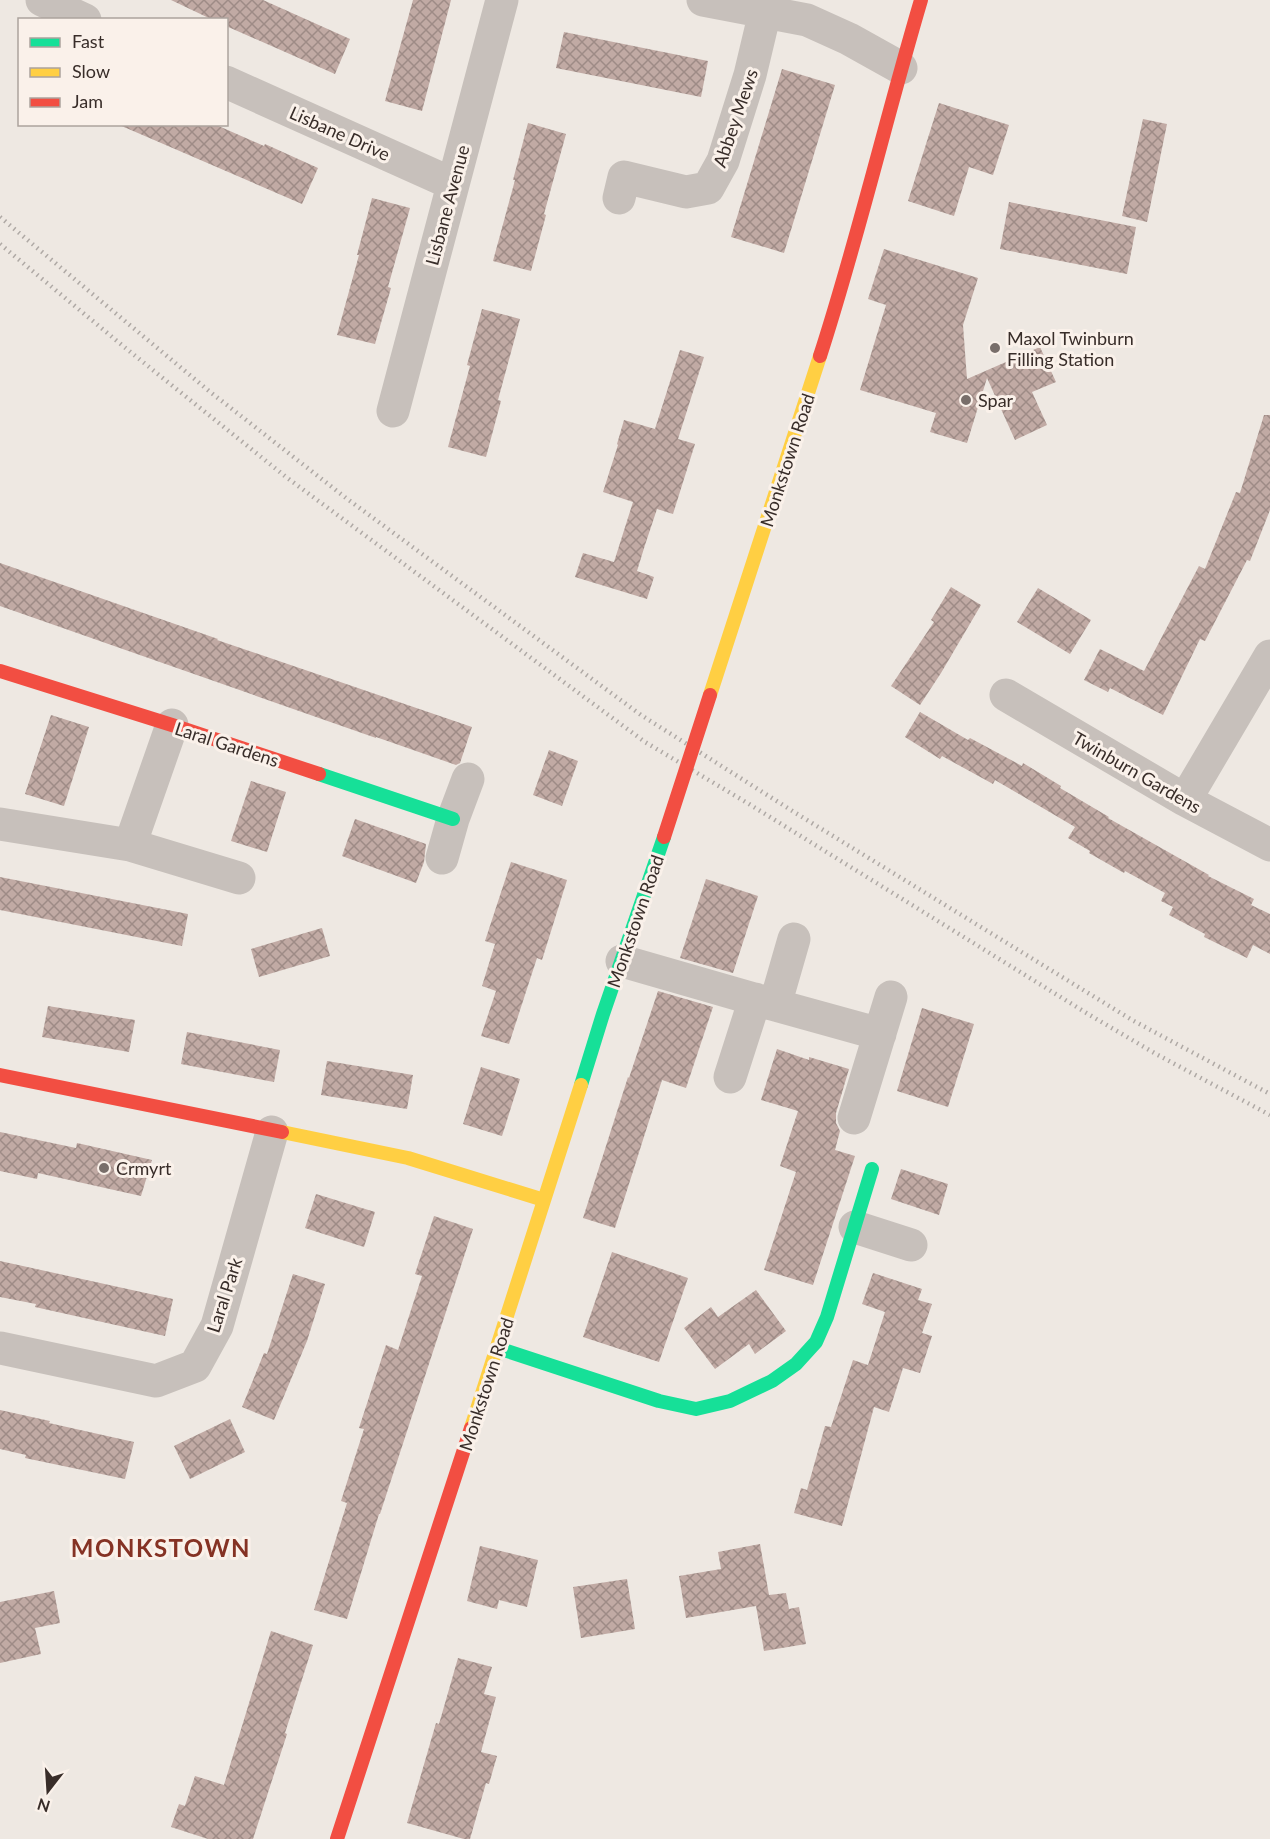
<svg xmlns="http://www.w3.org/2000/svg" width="1270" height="1839" font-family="Lato,sans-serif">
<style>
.building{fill:url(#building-cross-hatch)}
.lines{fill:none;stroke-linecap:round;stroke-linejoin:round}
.street{stroke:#c7c0bb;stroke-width:33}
.fast{stroke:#16e098;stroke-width:14}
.slow{stroke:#ffcf43;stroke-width:14}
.jam{stroke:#f24e42;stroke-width:14}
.rail{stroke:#afa9a5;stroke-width:4.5;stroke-dasharray:1.5 4.5;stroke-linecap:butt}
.jam-bridge{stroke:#f24e42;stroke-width:14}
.poi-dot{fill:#786e6a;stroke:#faf1ea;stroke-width:2}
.labels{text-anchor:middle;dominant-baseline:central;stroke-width:6;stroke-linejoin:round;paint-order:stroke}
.street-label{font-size:18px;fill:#382d29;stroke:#faf1ea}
.poi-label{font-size:18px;fill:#382d29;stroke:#faf1ea;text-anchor:start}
.district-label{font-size:24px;font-weight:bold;letter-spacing:1.5px;fill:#853224;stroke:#faf1ea}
</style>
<defs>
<pattern id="building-cross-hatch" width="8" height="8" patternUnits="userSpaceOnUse" patternTransform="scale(1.5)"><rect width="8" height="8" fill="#c1aaa4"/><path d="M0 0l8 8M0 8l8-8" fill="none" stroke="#9e8b86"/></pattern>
</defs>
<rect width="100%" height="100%" fill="#eee8e2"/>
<path class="building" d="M 171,0 L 263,0 L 350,39 L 335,74 L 226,26 L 226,20 L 213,20 Z
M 413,0 L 451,0 L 422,111 L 385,101 Z
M 564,32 L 708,61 L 701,97 L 556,68 Z
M 782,69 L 835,85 L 784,253 L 731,237 Z
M 939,103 L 1009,125 L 993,175 L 969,167 L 954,216 L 908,201 Z
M 1143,119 L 1167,124 L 1147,222 L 1122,216 Z
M 528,123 L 566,134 L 544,214 L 546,215 L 531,271 L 493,261 L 515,180 L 513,180 Z
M 117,124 L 214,124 L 264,146 L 265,144 L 318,168 L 302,204 Z
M 372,198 L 410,208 L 388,287 L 391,288 L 375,344 L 337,335 L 359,255 L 357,255 Z
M 1009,202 L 1136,227 L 1127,274 L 1000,249 Z
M 884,249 L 978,278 L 963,325 L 967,379 L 1040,347 L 1056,382 L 1032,392 L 1047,425 L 1015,440 L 987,378 L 967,443 L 930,432 L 936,413 L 860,390 L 886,305 L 868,299 Z
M 482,309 L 520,319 L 498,400 L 501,401 L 486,457 L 448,447 L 470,366 L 467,365 Z
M 680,350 L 704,357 L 678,439 L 695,444 L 673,514 L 657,509 L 645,545 L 637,571 L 654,577 L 647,599 L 575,577 L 583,553 L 614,562 L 633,502 L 603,492 L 618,445 L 617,444 L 624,420 L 655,429 Z
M 1264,415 L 1270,415 L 1270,510 L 1250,561 L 1247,560 L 1205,641 L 1200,639 L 1163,715 L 1110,688 L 1108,692 L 1084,680 L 1100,649 L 1144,671 L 1199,566 L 1205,569 L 1236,492 L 1240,493 Z
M 0,563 L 218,639 L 217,640 L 472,727 L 460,763 L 456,765 L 376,737 L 376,738 L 0,606 Z
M 951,587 L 981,605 L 941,673 L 920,705 L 891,686 L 934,622 L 931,620 Z
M 1038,588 L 1091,620 L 1070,654 L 1017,622 Z
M 920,712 L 968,740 L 970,738 L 1022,766 L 1023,763 L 1061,786 L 1060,788 L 1109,817 L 1108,818 L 1209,875 L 1208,876 L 1254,899 L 1251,905 L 1270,914 L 1270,954 L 1253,945 L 1247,958 L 1204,937 L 1205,934 L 1169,915 L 1173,907 L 1161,901 L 1165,893 L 1125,871 L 1124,873 L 1089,853 L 1090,851 L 1068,838 L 1075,827 L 995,780 L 993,784 L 942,756 L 940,759 L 905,737 Z
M 51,715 L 89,727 L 64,806 L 25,794 Z
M 549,750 L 578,761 L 562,806 L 533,795 Z
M 251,781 L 286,792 L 267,852 L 231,841 Z
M 355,819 L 426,844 L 424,862 L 416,883 L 342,856 Z
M 511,862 L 567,880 L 542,960 L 537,958 L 509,1044 L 481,1036 L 496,991 L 482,986 L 495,944 L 485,941 Z
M 0,877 L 188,914 L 182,946 L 0,910 Z
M 706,879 L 758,896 L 733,973 L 680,958 Z
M 322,928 L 330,956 L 259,977 L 251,949 Z
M 658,991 L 713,1007 L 686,1088 L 662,1080 L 615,1228 L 583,1218 L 628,1077 L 629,1078 Z
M 48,1006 L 135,1020 L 129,1052 L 42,1037 Z
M 922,1008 L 974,1024 L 948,1107 L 897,1091 Z
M 187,1032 L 280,1050 L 274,1082 L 181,1064 Z
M 777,1049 L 809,1060 L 809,1057 L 849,1069 L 836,1113 L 836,1123 L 840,1131 L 835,1150 L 855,1156 L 813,1285 L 764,1270 L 796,1172 L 780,1166 L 798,1111 L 761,1100 Z
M 327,1061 L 413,1075 L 407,1109 L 321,1095 Z
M 481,1067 L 520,1079 L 502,1136 L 463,1124 Z
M 0,1132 L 76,1148 L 77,1143 L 152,1160 L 141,1196 L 38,1173 L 37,1179 L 0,1171 Z
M 901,1169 L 948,1184 L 939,1215 L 891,1199 Z
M 316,1194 L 375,1212 L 364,1247 L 305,1228 Z
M 434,1216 L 473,1229 L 380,1514 L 379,1514 L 347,1619 L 314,1610 L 347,1503 L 341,1501 L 364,1429 L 359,1428 L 386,1345 L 398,1350 L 422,1276 L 415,1274 Z
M 612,1252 L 688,1278 L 659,1362 L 583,1337 Z
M 0,1261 L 173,1299 L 165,1336 L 35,1307 L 36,1304 L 0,1297 Z
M 873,1273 L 922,1289 L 918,1300 L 932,1304 L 922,1333 L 932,1336 L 920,1373 L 903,1368 L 889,1412 L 874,1407 L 842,1526 L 794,1513 L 801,1488 L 807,1490 L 825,1426 L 831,1427 L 853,1360 L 868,1365 L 885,1312 L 862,1304 Z
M 293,1274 L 325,1284 L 307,1341 L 274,1420 L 242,1407 L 264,1353 L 267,1354 Z
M 756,1290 L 786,1331 L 755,1354 L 749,1344 L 715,1369 L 684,1328 L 711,1307 L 718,1317 Z
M 0,1410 L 50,1421 L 49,1423 L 134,1442 L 125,1479 L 25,1458 L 26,1455 L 0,1449 Z
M 230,1419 L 245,1452 L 190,1479 L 174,1446 Z
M 760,1544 L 769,1595 L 786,1593 L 789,1609 L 799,1607 L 806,1644 L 764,1651 L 756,1606 L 686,1618 L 679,1576 L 721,1569 L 718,1552 Z
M 480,1546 L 538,1560 L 527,1607 L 499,1600 L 497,1609 L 467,1601 Z
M 627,1579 L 635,1629 L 581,1638 L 573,1587 Z
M 54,1591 L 60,1623 L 35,1628 L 41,1654 L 0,1663 L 0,1602 Z
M 271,1631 L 313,1645 L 285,1733 L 287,1734 L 253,1839 L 208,1839 L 171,1827 L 179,1804 L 185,1806 L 195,1776 L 224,1785 Z
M 458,1658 L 492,1667 L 484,1694 L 496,1697 L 481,1752 L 497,1756 L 489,1784 L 486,1783 L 470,1839 L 464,1839 L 407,1823 L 436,1723 L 439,1724 Z"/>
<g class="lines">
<path class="street" d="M 42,0 L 85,20
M 703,0 L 807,20 L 849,39 L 901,68
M 226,82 L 453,184
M 619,198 L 624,177 L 686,192 L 708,188 L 723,161 L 750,75 L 765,12
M 393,411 L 502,0
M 1006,695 L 1185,800 L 1270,845
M 1185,800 L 1270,656
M 0,824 L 130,845 L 239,878
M 130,845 L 172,725
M 442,858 L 453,819 L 468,779
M 622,961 L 775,1005 L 880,1034
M 775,1005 L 794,939
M 730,1077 L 755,999
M 854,1118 L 891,997
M 855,1227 L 911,1245
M 0,1348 L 156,1381 L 195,1366 L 217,1326 L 272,1132"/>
<path class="fast" d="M 319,774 L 453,819
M 581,1085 L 603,1014 L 664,837
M 498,1348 L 659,1401 L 696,1409 L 730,1401 L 772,1381 L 796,1364 L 816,1342 L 827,1317 L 872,1169"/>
<path class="slow" d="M 710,695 L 820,356
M 282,1132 L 408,1158 L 544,1200
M 471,1428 L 581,1085"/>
<path class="jam" d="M 820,356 C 858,239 886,118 921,0
M 0,671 L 172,725 L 319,774
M 0,1075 L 282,1132
M 337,1839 L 471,1428"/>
<path class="rail" d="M 0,217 L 209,391 L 346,498 L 641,715 L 794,812 L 1132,1020 L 1270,1094
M 0,244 L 123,346 L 286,477 L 645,742 L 749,804 L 1088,1014 L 1156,1054 L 1270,1115"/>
<path class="jam-bridge" d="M 664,837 L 710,695"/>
</g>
<g class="poi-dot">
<circle cx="995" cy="348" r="6"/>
<circle cx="966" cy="400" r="6"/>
<circle cx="104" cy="1168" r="6"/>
</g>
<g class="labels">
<g class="street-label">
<text transform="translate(735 118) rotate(-71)">Abbey Mews</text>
<text transform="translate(340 133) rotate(24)">Lisbane Drive</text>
<text transform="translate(447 205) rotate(-75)">Lisbane Avenue</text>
<text transform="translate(787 460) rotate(-72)">Monkstown Road</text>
<text transform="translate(227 744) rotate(18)">Laral Gardens</text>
<text transform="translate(1137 772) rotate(30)">Twinburn Gardens</text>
<text transform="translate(635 921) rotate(-71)">Monkstown Road</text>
<text transform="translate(224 1295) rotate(-72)">Laral Park</text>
<text transform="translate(486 1384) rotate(-72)">Monkstown Road</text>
</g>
<g class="poi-label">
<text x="1007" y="338">Maxol Twinburn<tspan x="1007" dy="21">Filling Station</tspan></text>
<text x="978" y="400">Spar</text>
<text x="116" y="1168">Crmyrt</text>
</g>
<g class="district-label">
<text x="161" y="1547">MONKSTOWN</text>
</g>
</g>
<rect x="18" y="18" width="210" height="108" fill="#faf1ea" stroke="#aca39d" stroke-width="1.5"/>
<rect x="30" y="38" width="30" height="9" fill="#16e098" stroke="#aca39d" stroke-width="1.5"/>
<text x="72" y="48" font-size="18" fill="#382d29">Fast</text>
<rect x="30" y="68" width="30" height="9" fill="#ffcf43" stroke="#aca39d" stroke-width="1.5"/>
<text x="72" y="78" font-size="18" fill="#382d29">Slow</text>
<rect x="30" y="98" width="30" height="9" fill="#f24e42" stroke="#aca39d" stroke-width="1.5"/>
<text x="72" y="108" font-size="18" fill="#382d29">Jam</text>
<g transform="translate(48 1791) rotate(197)" stroke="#faf1ea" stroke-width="4.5" paint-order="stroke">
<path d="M0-4.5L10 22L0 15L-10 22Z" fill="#382d29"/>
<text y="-9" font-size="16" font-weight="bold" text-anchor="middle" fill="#382d29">N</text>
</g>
</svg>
